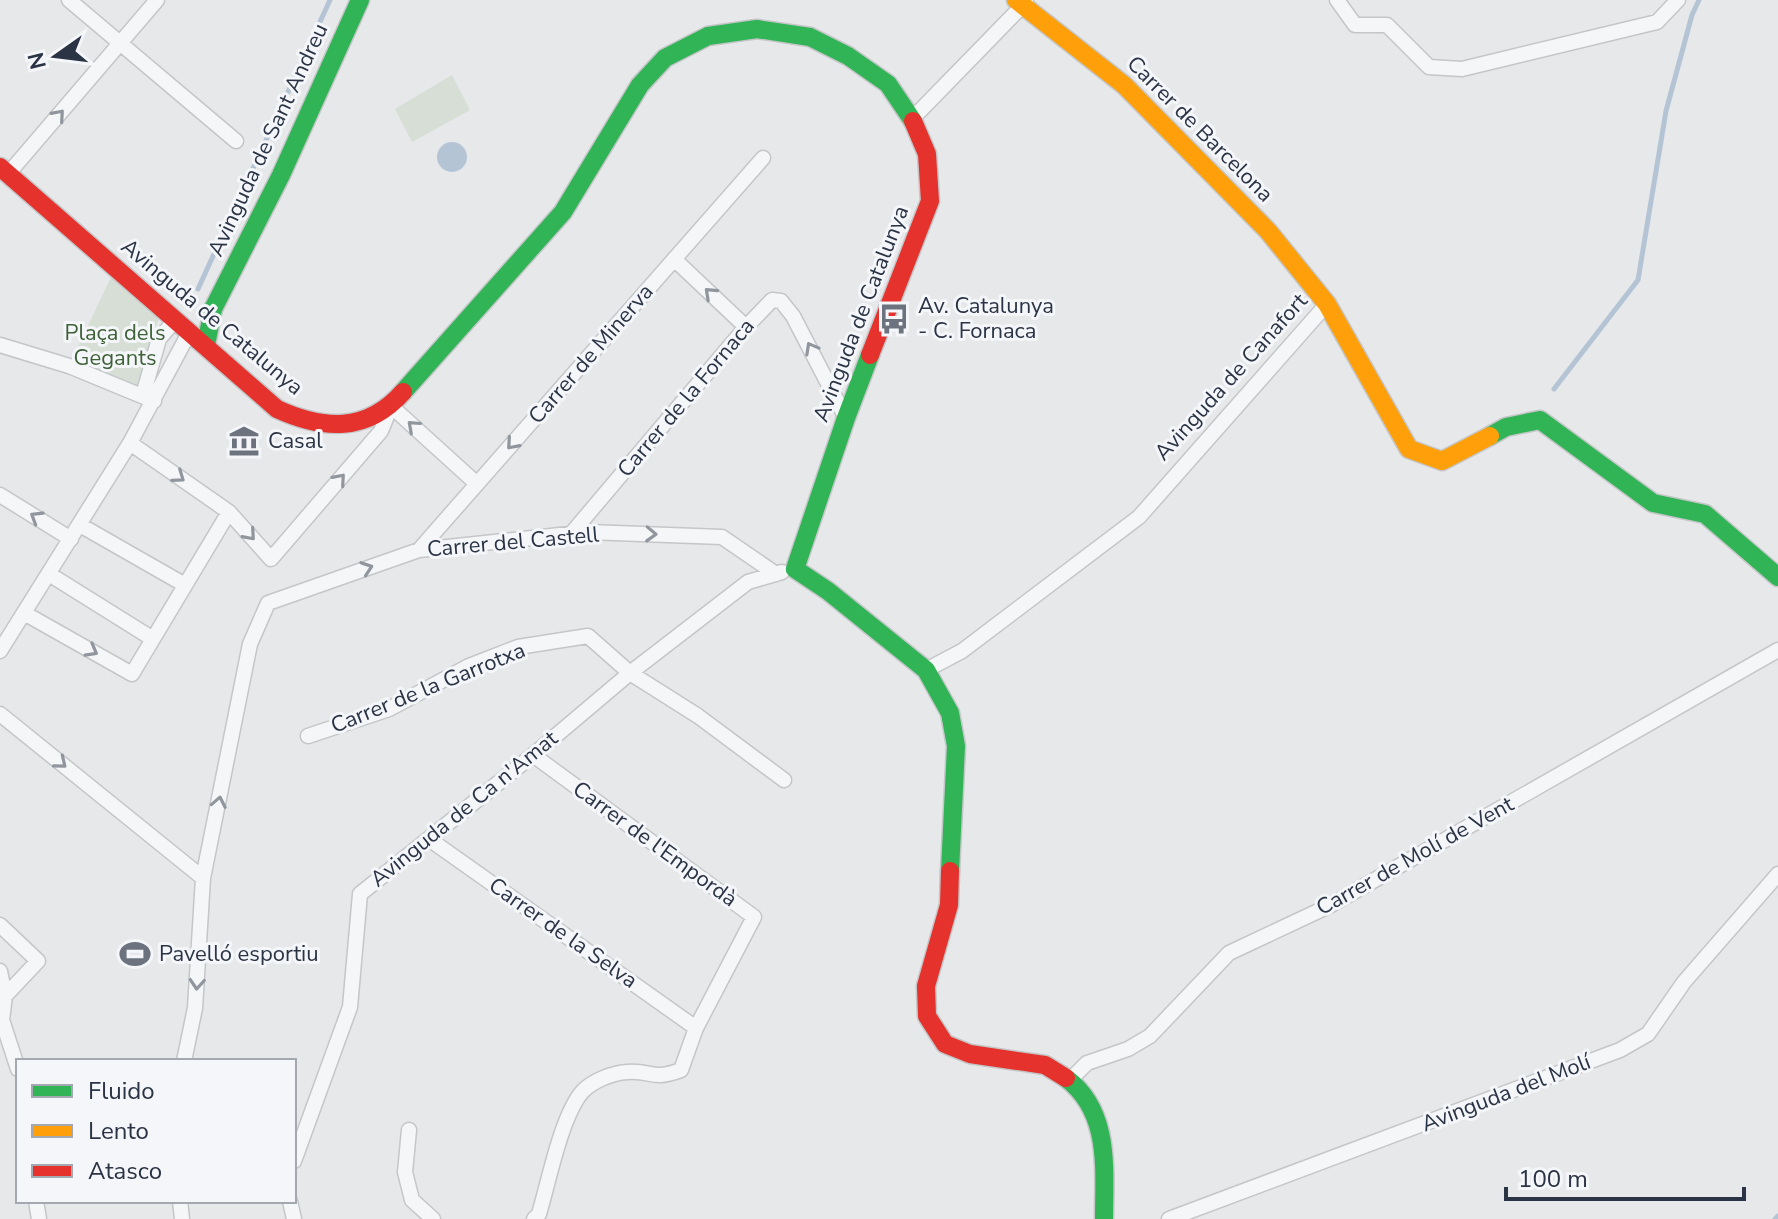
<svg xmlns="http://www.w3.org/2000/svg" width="1778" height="1219" font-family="'Nunito Sans',sans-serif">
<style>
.green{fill:#d6ded6}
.water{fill:#b4c4d5}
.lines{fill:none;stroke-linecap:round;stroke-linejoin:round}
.stream{stroke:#b4c4d5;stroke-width:5}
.street-casing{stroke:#c4c6c8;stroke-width:17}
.fast-casing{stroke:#c4c6c8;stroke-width:21}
.slow-casing{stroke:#c4c6c8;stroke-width:21}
.jam-casing{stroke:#c4c6c8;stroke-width:21}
.street{stroke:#f5f6f7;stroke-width:14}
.fast{stroke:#30b455;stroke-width:18}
.slow{stroke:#ff9f0a;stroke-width:18}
.jam{stroke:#e5322d;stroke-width:18}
.oneway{stroke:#90959e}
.labels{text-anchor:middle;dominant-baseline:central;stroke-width:6;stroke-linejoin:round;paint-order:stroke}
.street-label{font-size:22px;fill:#2b3445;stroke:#f4f6f9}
.poi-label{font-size:22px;fill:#2b3445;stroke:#f4f6f9;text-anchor:start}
.park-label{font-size:22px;fill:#3f6138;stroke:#f4f6f9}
</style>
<rect width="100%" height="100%" fill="#e6e8ea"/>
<path class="green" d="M 452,75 L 470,110 L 412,142 L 395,109 Z
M 111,277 L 150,303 L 158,320 L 137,390 L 69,366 Z"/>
<path class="water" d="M437 157a15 15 0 1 1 30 0a15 15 0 1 1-30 0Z"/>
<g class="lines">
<path class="stream" d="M 198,289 L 330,0
M 1554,389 L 1638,280 L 1666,111 L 1692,15 L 1699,0
M 1775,1219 L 1778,1216"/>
<g class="street-casing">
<path id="street" d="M 69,0 L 236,141
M 1337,0 L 1355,25 L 1387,25 L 1429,67 L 1462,69 L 1657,22 L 1678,0
M 912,119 L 1026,2
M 8,174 L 157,0
M 674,259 L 746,327
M 0,345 L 69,366 L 154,401
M 154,400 L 145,388 L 159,339 L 176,319
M 130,443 L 229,512 L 271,559 L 381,431 L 391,406 L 477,484
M 0,495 L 71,539
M 80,525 L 185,585
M 571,534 L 746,327 L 772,300 L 781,301 L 793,316 L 846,418
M 419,550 L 763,158
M 49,574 L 153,639
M 24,613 L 132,674 L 229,512
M 0,651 L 130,443 L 189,333
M 926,670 L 962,651 L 1139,517 L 1327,304
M 0,714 L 203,878
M 308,736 L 389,709 L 469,666 L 518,647 L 588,636 L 630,673 L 698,716 L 784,780
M 533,755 L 754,917 L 696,1028 L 681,1070 C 652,1081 652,1070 627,1072 C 612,1073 592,1081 582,1092 C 561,1117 549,1181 539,1214 L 534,1219
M 429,839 L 696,1028
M 0,925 L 38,961 L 5,996
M 0,971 L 5,996 L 2,1020 L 18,1069
M 184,1061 L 195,1008 L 203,878 L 250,644 L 268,603 L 419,550 L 588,532 L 722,537 L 776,574
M 1070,1080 L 1087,1063 L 1128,1049 L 1150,1036 L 1229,953 L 1329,906 L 1778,650
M 409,1130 L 405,1172 L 412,1200 L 433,1219
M 294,1161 L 350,1007 L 360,894 L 533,755 L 630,673 L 748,582 L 782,572
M 36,1201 L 39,1219
M 180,1201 L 182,1219
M 290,1201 L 294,1219
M 1169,1219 L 1620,1050 L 1648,1034 L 1684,982 L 1778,874"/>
</g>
<g class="fast-casing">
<path id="fast" d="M 206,345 L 213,309 L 281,175 L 360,0
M 870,355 L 846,418 L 795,569 L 828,591 L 926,670 L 950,713 L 956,746 L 950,871
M 403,392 L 563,212 L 640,85 L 665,58 L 708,36 L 757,29 L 810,37 L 848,56 L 888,84 L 913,121
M 1490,436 L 1506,427 L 1540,420 L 1653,503 L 1705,514 L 1778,577
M 1066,1078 C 1111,1112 1104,1169 1104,1219"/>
</g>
<g class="slow-casing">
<path id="slow" d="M 1016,0 L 1124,85 L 1268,231 L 1327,304 L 1409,449 L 1442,461 L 1490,436"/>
</g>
<g class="jam-casing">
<path id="jam" d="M 0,167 L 277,409 C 323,430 367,433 403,392
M 870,355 L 930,201 L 927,154 L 913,121
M 950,871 L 949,905 L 926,986 L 927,1016 L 945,1044 L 970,1054 L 1045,1065 L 1066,1078"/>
</g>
<use href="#street" class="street"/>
<use href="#fast" class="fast"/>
<use href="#slow" class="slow"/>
<use href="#jam" class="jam"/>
</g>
<defs><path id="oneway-chevron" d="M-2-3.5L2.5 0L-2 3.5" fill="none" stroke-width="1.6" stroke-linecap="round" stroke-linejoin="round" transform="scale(2)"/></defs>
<g class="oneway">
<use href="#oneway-chevron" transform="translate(59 115) rotate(-49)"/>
<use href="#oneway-chevron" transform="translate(710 293) rotate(-137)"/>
<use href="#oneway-chevron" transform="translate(811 348) rotate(-119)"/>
<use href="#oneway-chevron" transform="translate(413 426) rotate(-138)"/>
<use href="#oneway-chevron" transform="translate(512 444) rotate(131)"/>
<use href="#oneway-chevron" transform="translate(179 477) rotate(35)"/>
<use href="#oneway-chevron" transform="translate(340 479) rotate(-49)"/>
<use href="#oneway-chevron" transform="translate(36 517) rotate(-148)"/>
<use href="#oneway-chevron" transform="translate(651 534) rotate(2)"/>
<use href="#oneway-chevron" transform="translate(250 535) rotate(49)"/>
<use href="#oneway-chevron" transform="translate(367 568) rotate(-19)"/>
<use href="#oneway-chevron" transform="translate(92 651) rotate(29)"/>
<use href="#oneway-chevron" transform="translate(61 763) rotate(39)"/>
<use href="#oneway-chevron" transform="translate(219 802) rotate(-79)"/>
<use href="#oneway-chevron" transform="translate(197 984) rotate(94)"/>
</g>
<defs>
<g id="bus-bare" transform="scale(2.4)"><path d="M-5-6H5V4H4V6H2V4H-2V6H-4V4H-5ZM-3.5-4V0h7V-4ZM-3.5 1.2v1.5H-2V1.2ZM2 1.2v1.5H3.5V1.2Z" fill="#6c737f" stroke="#f4f6f9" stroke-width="2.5" paint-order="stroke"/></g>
<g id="museum-bare" transform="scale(2.4)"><path d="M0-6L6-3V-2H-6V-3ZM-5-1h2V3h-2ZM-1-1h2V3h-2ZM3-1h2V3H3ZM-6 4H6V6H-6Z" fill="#6c737f" stroke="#f4f6f9" stroke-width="2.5" paint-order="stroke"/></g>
<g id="stadium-bare" transform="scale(2.4)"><path d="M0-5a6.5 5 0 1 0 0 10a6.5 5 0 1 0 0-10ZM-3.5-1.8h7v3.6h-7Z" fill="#6c737f" stroke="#f4f6f9" stroke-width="2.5" paint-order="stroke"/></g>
</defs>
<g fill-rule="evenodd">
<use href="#bus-bare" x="894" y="319"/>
<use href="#museum-bare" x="244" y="441"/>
<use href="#stadium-bare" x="135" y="954"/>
</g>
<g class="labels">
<g class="street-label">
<text transform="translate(1200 129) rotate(45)">Carrer de Barcelona</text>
<text transform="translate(268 140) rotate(-65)">Avinguda de Sant Andreu</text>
<text transform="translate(861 314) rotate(-69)">Avinguda de Catalunya</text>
<text transform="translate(212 317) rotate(40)">Avinguda de Catalunya</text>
<text transform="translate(591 354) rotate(-49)">Carrer de Minerva</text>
<text transform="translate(1231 377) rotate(-48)">Avinguda de Canafort</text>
<text transform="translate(686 398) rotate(-50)">Carrer de la Fornaca</text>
<text transform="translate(513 542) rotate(-5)">Carrer del Castell</text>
<text transform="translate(428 688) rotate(-22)">Carrer de la Garrotxa</text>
<text transform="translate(464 809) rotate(-39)">Avinguda de Ca n'Amat</text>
<text transform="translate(655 844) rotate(36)">Carrer de l'Empordà</text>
<text transform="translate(1415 856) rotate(-29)">Carrer de Molí de Vent</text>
<text transform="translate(563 933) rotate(35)">Carrer de la Selva</text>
<text transform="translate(1506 1093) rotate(-21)">Avinguda del Molí</text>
</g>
<g class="poi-label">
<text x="918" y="306">Av. Catalunya<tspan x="918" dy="25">- C. Fornaca</tspan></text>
<text x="268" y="441">Casal</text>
<text x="159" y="954">Pavelló esportiu</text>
</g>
<g class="park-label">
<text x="115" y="333">Plaça dels<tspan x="115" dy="25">Gegants</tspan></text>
</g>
</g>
<rect x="16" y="1059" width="280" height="144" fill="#f4f6f9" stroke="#a4a8b1" stroke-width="2"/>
<rect x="32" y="1085" width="40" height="12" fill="#30b455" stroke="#a4a8b1" stroke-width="2"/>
<text x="88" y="1099" font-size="24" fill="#2b3445">Fluido</text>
<rect x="32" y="1125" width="40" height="12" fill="#ff9f0a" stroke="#a4a8b1" stroke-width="2"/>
<text x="88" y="1139" font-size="24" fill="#2b3445">Lento</text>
<rect x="32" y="1165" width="40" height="12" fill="#e5322d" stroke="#a4a8b1" stroke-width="2"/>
<text x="88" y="1179" font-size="24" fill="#2b3445">Atasco</text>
<g transform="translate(56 56) rotate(256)" stroke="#f4f6f9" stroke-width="6" paint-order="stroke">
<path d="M0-6L14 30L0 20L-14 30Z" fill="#2b3445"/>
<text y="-12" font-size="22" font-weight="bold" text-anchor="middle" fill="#2b3445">N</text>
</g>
<path d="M1506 1187v12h238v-12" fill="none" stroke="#2b3445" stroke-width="4"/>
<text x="1518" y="1187" font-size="24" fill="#2b3445" stroke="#f4f6f9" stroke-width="6" paint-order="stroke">100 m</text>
</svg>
